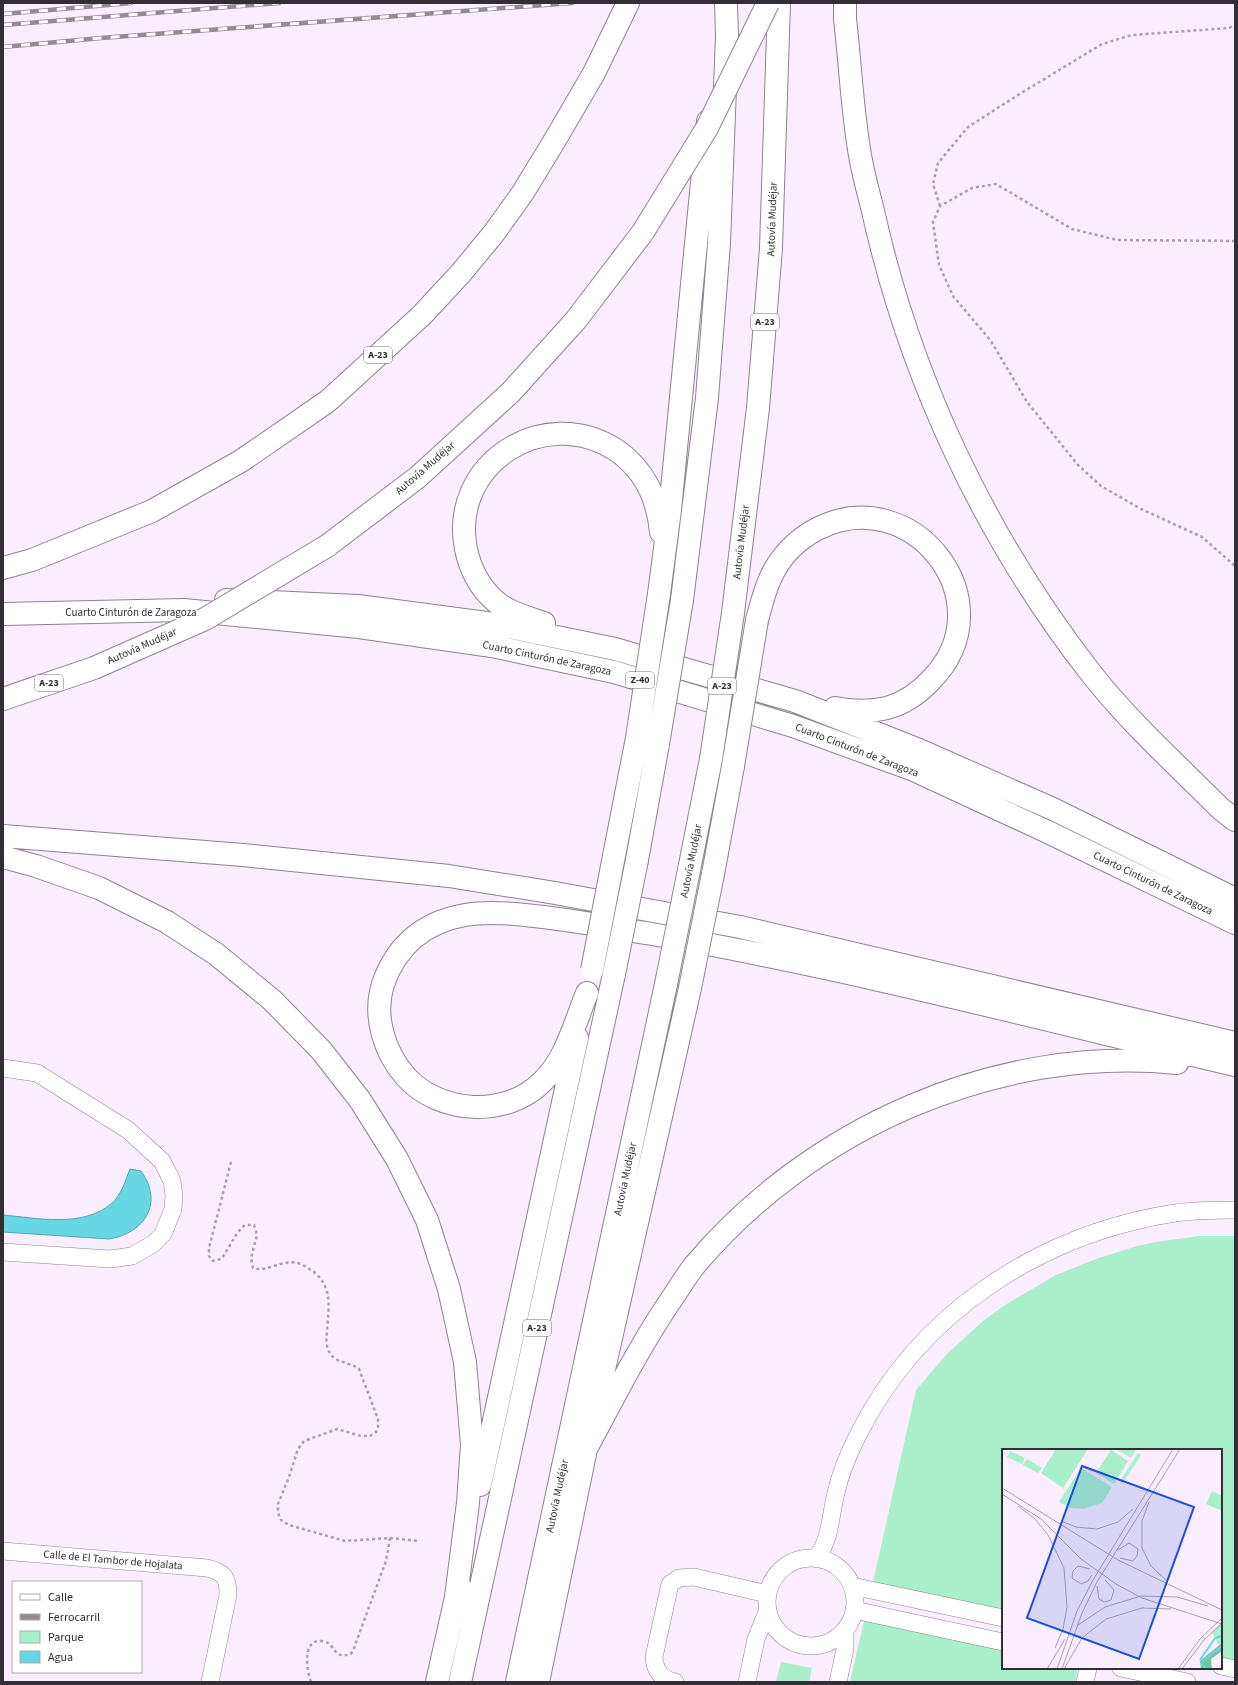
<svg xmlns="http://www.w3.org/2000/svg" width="1238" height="1685" font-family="'Source Sans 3',sans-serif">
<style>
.green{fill:#a9efcc}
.water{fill:#67d7e4;stroke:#57a4b0}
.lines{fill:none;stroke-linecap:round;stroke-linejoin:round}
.minor-casing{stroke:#8e8291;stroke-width:18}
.highway-casing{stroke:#8e8291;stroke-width:24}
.path{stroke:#a9a0ac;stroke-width:2.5;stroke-dasharray:3 3;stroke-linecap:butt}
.minor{stroke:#fff;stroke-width:17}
.highway{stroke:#fff;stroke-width:22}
.rail-casing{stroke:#938a95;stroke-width:4.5}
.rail{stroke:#fff;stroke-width:3;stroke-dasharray:9;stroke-linecap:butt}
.highway-bridge-casing{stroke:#8e8291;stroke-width:24;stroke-linecap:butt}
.highway-bridge{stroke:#fff;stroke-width:22}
.labels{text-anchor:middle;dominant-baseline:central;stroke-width:3.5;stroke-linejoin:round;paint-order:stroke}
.shield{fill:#fff;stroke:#706d72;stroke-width:1}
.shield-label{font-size:10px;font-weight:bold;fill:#332e35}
.street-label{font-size:11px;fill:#332e35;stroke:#fff}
.inset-river{fill:none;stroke:#67d7e4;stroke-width:2}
.inset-road{fill:none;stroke:#aaa1ad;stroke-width:1}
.view{fill:#1d4ed8;fill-opacity:0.15;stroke:#1d4ed8;stroke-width:2}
.inset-edge{fill:none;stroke:#332e35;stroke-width:2}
</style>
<rect width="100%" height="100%" fill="#faedfd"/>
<path class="green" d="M 1199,1236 L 1235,1236 L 1235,1663 L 1221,1660 L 1221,1450 L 1003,1450 L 1003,1611 L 873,1582 L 916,1390 L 946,1355 L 983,1321 L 1005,1305 L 1056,1275 L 1096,1259 L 1137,1246 L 1156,1242 Z
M 865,1617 L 1003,1648 L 1003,1668 L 1078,1668 L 1075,1682 L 850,1682 Z
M 781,1662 L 812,1668 L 809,1682 L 776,1682 Z"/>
<path class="water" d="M 130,1169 L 141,1171 C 164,1203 145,1233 109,1239 L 3,1232 L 3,1215 C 37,1218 82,1228 111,1204 C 121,1196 125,1181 130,1169 Z"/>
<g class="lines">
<g class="minor-casing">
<path id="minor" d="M 3,1068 L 37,1073 L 128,1130 L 162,1161 L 172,1181 L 174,1196 L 173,1209 L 163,1234 L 153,1244 L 132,1256 L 110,1259 L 3,1252
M 3,1551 L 207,1568 C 224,1572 228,1577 228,1595 L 210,1682
M767 1602a44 44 0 1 1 88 0a44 44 0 1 1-88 0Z
M 816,1558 C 831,1540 830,1516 836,1493 C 840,1474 848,1455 857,1437 C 918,1313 1040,1234 1175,1213 C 1195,1210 1215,1210 1235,1210
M 852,1586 L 1003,1618
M 854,1610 L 1003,1642
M 1221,1666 L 1235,1669
M 1121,1668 L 1187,1682
M 675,1682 C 661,1679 655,1671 654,1657 L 670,1584 L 679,1578 L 694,1577 L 767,1594
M 747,1682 L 756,1639 L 767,1612
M 838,1682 L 845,1649 L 845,1630
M 1085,1682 L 1088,1668"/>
</g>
<g class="highway-casing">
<path id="highway" d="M 845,3 L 845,19 C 850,62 852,106 859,149 C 862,170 868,191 873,211 C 910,378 985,537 1090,672 C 1129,722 1177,765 1221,809 L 1235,820
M 327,546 L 418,477 L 511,392 L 576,320 L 643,232
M 3,568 L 32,560 L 152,511 L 241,461 L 328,401 L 422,315 L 461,273 L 494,233 L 522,194 L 555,140 L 594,73 L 628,3
M 659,594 L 670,510 L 708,121
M 226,600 L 358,606 L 494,624 L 615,649 L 795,701 L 919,750 L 1053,809 L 1235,899
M 682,600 L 707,398 L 719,243 L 727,36 L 726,3
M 733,613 L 758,408 L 771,248 L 779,3
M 3,614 L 184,610 L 359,627 L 492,646 L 614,672 L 793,726 L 914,770 L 1050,833 L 1235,923
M 757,620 C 761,606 764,592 770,579 C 779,558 796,540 817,529 C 912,480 1008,602 931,680 C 903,710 874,715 835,708
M 544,623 C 527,617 506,612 493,599 C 479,586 470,568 466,549 C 449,464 544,403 616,450 C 644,469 658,499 661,532
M 3,699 L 94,668
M 3,836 L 243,855 L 449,876 L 555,893 L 740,927 L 1235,1043
M 614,856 L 637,738
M 3,857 L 36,866 L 99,888 L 167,922 L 216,954 L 272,1000 L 321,1050 L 360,1100 L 397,1159 L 427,1220 L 449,1289 L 465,1362 L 472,1445 L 468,1503 L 456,1597
M 637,860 L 658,744
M 689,870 L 711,759
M 713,874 L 733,766
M 587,993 C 575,1022 566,1060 542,1082 C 506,1118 440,1114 406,1077 C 384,1052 373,1016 383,984 C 397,944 425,922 465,915 C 488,911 511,913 534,916 C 574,920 613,928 652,934 C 848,968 1041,1019 1235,1065
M 586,1449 C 614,1397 641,1343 675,1294 C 681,1285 687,1275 694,1266 C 810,1128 996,1045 1177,1063
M 480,1485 L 577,1038
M 437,1682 L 459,1584
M 460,1682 L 614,974
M 517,1682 L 666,984
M 538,1682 L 586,1449 L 690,988"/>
</g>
<path class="path" d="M 940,206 L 933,184 L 938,163 L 968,127 L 1018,95 L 1102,44 L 1132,35 L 1229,28 L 1235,25
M 1235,241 L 1117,240 L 1072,229 L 996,184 L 972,188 L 940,206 L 933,222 L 939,265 L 953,296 L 991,341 L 1027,402 L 1078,465 L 1101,486 L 1141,509 L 1202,537 L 1235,566
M 231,1162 L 209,1248 L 209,1256 L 213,1261 L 221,1259 C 230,1248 234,1234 245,1225 L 254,1225 L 257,1235 L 251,1258 L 253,1268 C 266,1273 282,1259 298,1263 C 304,1265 309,1269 314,1272 C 334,1289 328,1309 327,1332 C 326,1339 326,1348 330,1353 C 335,1363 350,1362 359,1369 L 378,1419 L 378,1427 L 376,1432 L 370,1436 L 361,1436 L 337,1429 L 304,1441 L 298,1449 L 289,1477 L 278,1504 L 278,1513 L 281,1520 L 289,1525 L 345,1541 L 390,1538 L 386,1561 L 354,1648 L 351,1654 C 331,1660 337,1643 322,1641 C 301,1639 307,1671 311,1682
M 390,1538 L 419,1541"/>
<use href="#minor" class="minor"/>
<use href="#highway" class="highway"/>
<g class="rail-casing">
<path id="rail" d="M 3,14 L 131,3
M 3,25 L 279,3
M 3,47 L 101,38 L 572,3"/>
</g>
<use href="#rail" class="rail"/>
<g class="highway-bridge-casing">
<path id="highway-bridge" d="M 643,232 L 707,128 L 768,3
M 94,668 L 205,619 L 327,546
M 637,738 L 659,594
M 658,744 L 682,600
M 711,759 L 733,613
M 733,766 L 757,620
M 592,970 L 614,856
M 614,974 L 637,860
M 666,984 L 689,870
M 690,988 L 713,874"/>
</g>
<use href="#highway-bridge" class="highway-bridge"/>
</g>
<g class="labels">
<g class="shield">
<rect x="751" y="314" width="28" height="16" rx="3"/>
<rect x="364" y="347" width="28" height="16" rx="3"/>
<rect x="626" y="672" width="28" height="16" rx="3"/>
<rect x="35" y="675" width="28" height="16" rx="3"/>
<rect x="708" y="678" width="28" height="16" rx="3"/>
<rect x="523" y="1320" width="28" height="16" rx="3"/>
</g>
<g class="shield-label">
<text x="765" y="322">A-23</text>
<text x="378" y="355">A-23</text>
<text x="640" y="680">Z-40</text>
<text x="49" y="683">A-23</text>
<text x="722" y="686">A-23</text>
<text x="537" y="1328">A-23</text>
</g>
<g class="street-label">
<text transform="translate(772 219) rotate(-88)">Autovía Mudéjar</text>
<text transform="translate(425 468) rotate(-41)">Autovía Mudéjar</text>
<text transform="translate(741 542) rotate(-83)">Autovía Mudéjar</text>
<text x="131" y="612">Cuarto Cinturón de Zaragoza</text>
<text transform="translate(142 646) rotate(-24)">Autovía Mudéjar</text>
<text transform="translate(547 658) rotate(12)">Cuarto Cinturón de Zaragoza</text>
<text transform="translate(857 750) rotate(21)">Cuarto Cinturón de Zaragoza</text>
<text transform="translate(691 861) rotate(-79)">Autovía Mudéjar</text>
<text transform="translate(1153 883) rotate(26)">Cuarto Cinturón de Zaragoza</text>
<text transform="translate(625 1179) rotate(-78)">Autovía Mudéjar</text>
<text transform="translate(557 1496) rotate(-78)">Autovía Mudéjar</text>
<text transform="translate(113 1560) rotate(5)">Calle de El Tambor de Hojalata</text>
</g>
</g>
<g transform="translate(1002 1449)">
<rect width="220" height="220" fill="#faedfd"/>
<path d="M 54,0 L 86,0 L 61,39 L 39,24 ZM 114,0 L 134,0 L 129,9 ZM 109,1 L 126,12 L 112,35 L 94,24 ZM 8,2 L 23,9 L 20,15 L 5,8 ZM 136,4 L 139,6 L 121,34 L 118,32 ZM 25,10 L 40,19 L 36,24 L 21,16 ZM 79,19 L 110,38 L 100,54 L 81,60 L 69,59 L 57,53 ZM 210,42 L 220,47 L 220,62 L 204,55 ZM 220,174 L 220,194 L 216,195 L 210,183 Z" fill="#a9efcc"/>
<path d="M 220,194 L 220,202 L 209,210 L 210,220 L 199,220 L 198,212 Z" fill="#70c69d"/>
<path class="inset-river" d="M 198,211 L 213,189 L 220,187M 205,220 L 200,216 L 201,212 L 220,197"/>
<path class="inset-road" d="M 0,39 L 116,111 L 220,161M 0,45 L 39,70 L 79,110 L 114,135 L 140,149 L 220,175M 147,53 L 140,72 L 140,99 L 149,117 L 166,133M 16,57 L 33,70 L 46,86 L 62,119 L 65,158 L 61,180 L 53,199M 59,72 L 74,78 L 95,80 L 116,73 L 131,60M 116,101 L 127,94 L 136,100 L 135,107 L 131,112 L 118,109M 88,120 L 76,117 L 71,122 L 70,129 L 79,135 L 86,132 L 90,126M 95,137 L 97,150 L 102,153 L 109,151 L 112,141 L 103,131M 76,176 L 103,158 L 139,147 L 175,148 L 206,157M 45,220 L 63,190M 55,220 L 75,162 L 91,131 L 171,0M 60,220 L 80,164 L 95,133 L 178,0M 62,220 L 80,189 L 104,170 L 140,159 L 169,160M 176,220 L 198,190 L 220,169M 180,220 L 202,191 L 220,174"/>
<path class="view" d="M 80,17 L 192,58 L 137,210 L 25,169 Z"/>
<rect width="220" height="220" class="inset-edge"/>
</g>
<rect width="1238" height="1685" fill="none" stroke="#332e35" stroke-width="8"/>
<rect x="12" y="1581" width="130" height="92" fill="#ffffff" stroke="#adabae"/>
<rect x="20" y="1594" width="20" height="6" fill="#ffffff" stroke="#adabae"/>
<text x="48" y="1601" font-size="12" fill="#332e35">Calle</text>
<rect x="20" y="1614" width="20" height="6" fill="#938a95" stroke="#adabae"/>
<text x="48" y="1621" font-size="12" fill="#332e35">Ferrocarril</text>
<rect x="20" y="1631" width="20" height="12" fill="#a9efcc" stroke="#adabae"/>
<text x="48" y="1641" font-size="12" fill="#332e35">Parque</text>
<rect x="20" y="1651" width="20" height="12" fill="#67d7e4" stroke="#adabae"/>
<text x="48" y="1661" font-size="12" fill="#332e35">Agua</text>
</svg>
